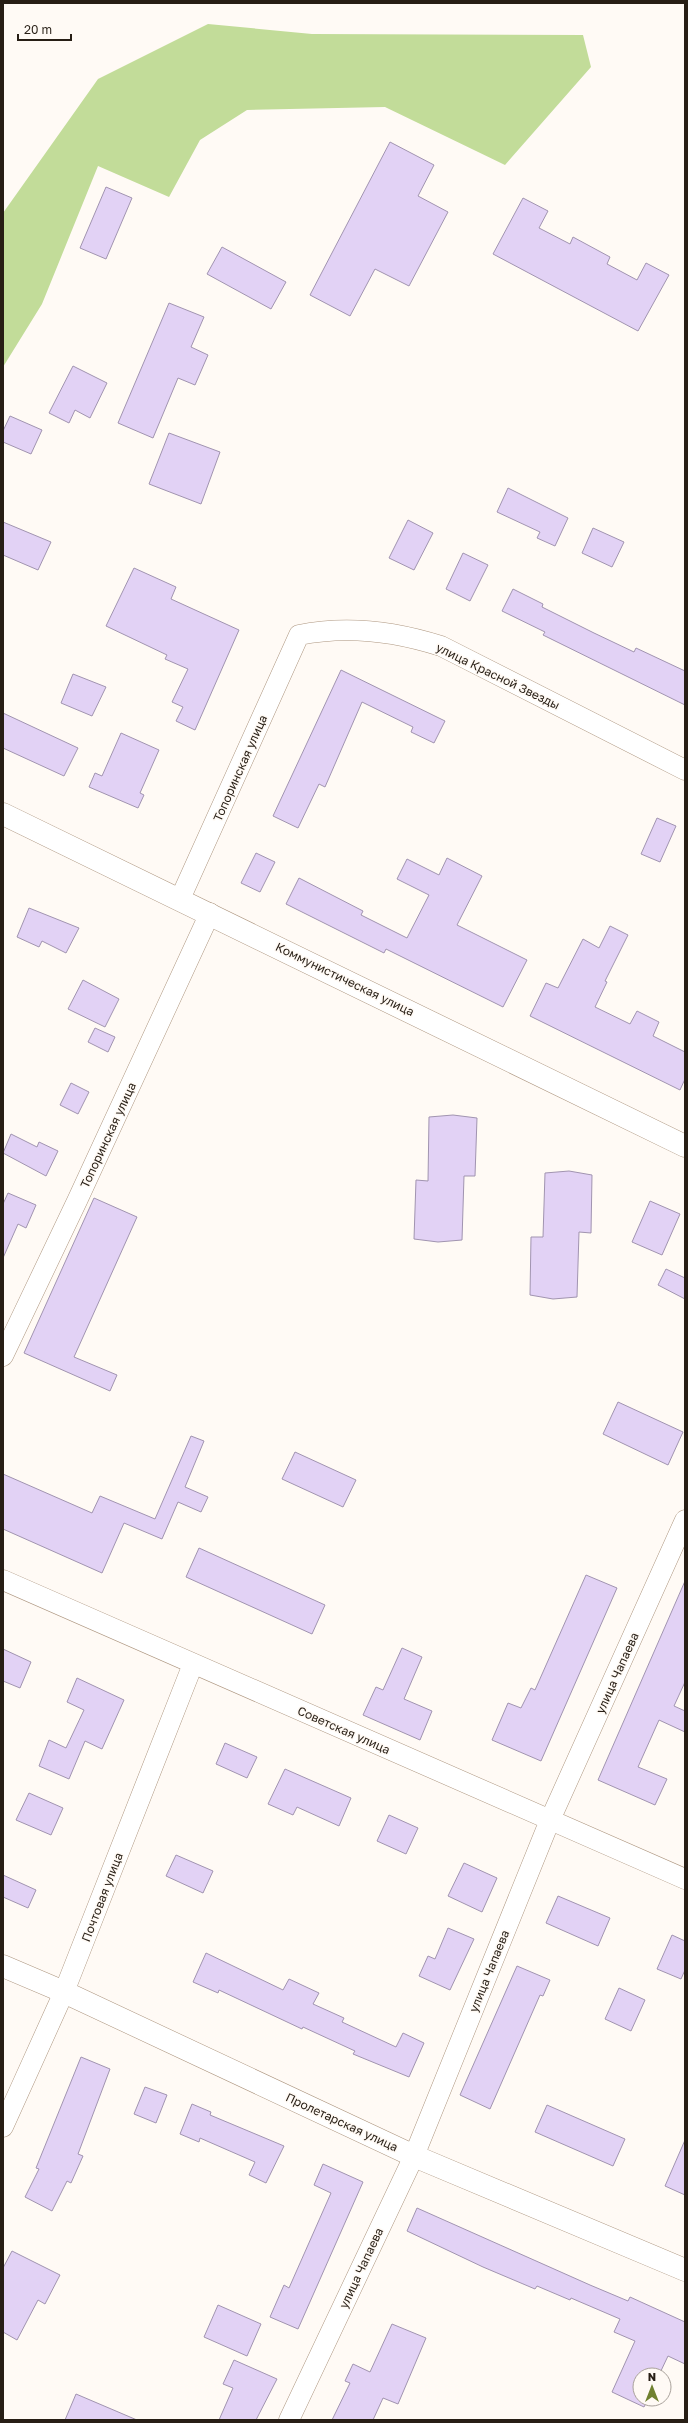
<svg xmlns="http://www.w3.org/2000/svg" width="688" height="2423" font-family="'Golos Text',sans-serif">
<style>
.green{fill:#c2dc99}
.building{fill:#e2d2f5;stroke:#a194b0}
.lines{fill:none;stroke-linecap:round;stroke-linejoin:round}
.minor-casing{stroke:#ae9781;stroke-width:21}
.tertiary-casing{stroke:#ae9781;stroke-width:23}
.secondary-casing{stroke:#ae9781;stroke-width:23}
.minor{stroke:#fff;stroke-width:20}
.tertiary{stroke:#fff;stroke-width:22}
.secondary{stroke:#fff;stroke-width:22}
.labels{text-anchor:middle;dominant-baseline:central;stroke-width:3;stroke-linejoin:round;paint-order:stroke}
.street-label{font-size:12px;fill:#271e15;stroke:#fffaf5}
</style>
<rect width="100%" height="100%" fill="#fffaf5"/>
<path class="green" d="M 208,24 L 312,34 L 583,35 L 591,67 L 505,165 L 385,107 L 247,110 L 200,140 L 169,197 L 98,166 L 42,304 L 3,367 L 3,213 L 98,79 Z"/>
<path class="building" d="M 390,142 L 434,165 L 418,196 L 448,212 L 409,286 L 375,269 L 350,316 L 310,295 Z
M 106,187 L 132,198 L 106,259 L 80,248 Z
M 523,198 L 548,211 L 539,228 L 570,244 L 573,237 L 610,257 L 607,264 L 637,280 L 646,263 L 669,275 L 638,331 L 493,254 Z
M 222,247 L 286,282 L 271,309 L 207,274 Z
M 169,303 L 204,317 L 191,347 L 208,355 L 195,385 L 178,378 L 153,438 L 118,423 Z
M 73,366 L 107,383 L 90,418 L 75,410 L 69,423 L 49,413 Z
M 10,416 L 42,430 L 31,454 L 3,442 L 3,431 Z
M 169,433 L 220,452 L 201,504 L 149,484 Z
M 508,488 L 568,518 L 555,546 L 537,538 L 540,532 L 497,512 Z
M 408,520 L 433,533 L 414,570 L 389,558 Z
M 3,522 L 51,542 L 38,570 L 3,555 Z
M 593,528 L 624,542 L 612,567 L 582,553 Z
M 463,553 L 488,565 L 470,601 L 446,589 Z
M 134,568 L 176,587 L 171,599 L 239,630 L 195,730 L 176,721 L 183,707 L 172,702 L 188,669 L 165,659 L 167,655 L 106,626 Z
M 513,589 L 543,604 L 542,607 L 594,633 L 634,652 L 636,648 L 685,671 L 685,705 L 543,635 L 545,632 L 502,611 Z
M 341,670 L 445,721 L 434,743 L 411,732 L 413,727 L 362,702 L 325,787 L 319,784 L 298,828 L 273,816 Z
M 73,674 L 106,687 L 92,716 L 61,703 Z
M 3,713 L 78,748 L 64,776 L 3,748 Z
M 121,733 L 159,750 L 140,793 L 144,795 L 138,808 L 89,787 L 95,773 L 102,776 Z
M 657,818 L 676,826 L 660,862 L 641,854 Z
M 256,853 L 275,862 L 260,892 L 241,883 Z
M 447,858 L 482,876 L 457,925 L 527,960 L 503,1007 L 386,949 L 384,953 L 286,904 L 299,878 L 363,911 L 361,915 L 407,938 L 429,895 L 397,879 L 407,859 L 439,875 Z
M 29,908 L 79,928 L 66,953 L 42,941 L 39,947 L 17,937 Z
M 610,926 L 628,935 L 605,981 L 607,982 L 595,1007 L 630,1024 L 637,1011 L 659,1022 L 653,1036 L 685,1052 L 685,1079 L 680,1090 L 530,1016 L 546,983 L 558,988 L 583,939 L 599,948 Z
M 83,980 L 119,999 L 105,1027 L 68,1009 Z
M 95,1028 L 115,1037 L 108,1052 L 88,1042 Z
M 71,1083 L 89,1092 L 78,1114 L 60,1105 Z
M 453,1115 L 477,1118 L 475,1176 L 464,1176 L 462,1240 L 438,1242 L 414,1239 L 416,1180 L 428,1181 L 429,1117 Z
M 11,1134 L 37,1147 L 39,1142 L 58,1151 L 46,1176 L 3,1153 Z
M 569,1171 L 592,1175 L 591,1233 L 579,1232 L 577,1297 L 553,1299 L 530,1295 L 531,1237 L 543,1237 L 545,1173 Z
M 8,1193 L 36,1205 L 26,1228 L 18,1224 L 3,1258 L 3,1204 Z
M 94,1198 L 137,1217 L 74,1357 L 117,1375 L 110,1391 L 24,1353 Z
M 650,1201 L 680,1214 L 662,1255 L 632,1242 Z
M 666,1269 L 685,1278 L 685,1299 L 658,1285 Z
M 618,1402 L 683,1432 L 668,1465 L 603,1434 Z
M 191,1436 L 204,1441 L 185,1487 L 208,1497 L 201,1512 L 178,1502 L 162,1539 L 124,1523 L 102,1573 L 3,1529 L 3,1474 L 92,1513 L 100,1496 L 155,1519 Z
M 295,1452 L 356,1480 L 343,1507 L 282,1479 Z
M 199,1548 L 325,1605 L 312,1634 L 186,1577 Z
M 586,1575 L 617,1588 L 541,1761 L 492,1740 L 508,1703 L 521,1708 L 531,1688 L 535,1690 Z
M 685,1581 L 685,1682 L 674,1706 L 685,1711 L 685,1732 L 659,1720 L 638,1767 L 667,1779 L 655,1805 L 598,1780 Z
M 402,1648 L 422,1657 L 404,1699 L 432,1711 L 420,1740 L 363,1715 L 376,1687 L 383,1690 Z
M 3,1649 L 31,1662 L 20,1688 L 3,1681 Z
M 77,1678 L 124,1700 L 102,1749 L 85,1741 L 69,1779 L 39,1766 L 49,1740 L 66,1748 L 84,1710 L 67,1702 Z
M 225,1743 L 257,1757 L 247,1778 L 216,1764 Z
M 285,1769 L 351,1798 L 339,1826 L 297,1807 L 293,1815 L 268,1804 Z
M 29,1793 L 63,1808 L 51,1835 L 16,1820 Z
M 389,1815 L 418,1828 L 406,1854 L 377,1841 Z
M 176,1855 L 213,1871 L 203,1893 L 166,1876 Z
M 464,1863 L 497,1878 L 482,1912 L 448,1896 Z
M 3,1875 L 36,1890 L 28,1908 L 3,1897 Z
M 558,1896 L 610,1918 L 598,1946 L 546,1923 Z
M 448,1928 L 474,1939 L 450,1990 L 419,1976 L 428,1956 L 435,1959 Z
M 672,1935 L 685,1941 L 685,1970 L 681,1979 L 657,1969 Z
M 206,1953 L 283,1990 L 289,1979 L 319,1993 L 313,2004 L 344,2018 L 342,2022 L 396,2047 L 403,2033 L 424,2043 L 409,2077 L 353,2054 L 355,2051 L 303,2027 L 302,2029 L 219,1990 L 218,1993 L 193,1982 Z
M 517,1966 L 550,1980 L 543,1996 L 540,1995 L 490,2109 L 460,2095 Z
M 619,1988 L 645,2000 L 631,2031 L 605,2019 Z
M 81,2057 L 110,2069 L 78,2154 L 83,2156 L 71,2183 L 67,2181 L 52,2211 L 25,2197 L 39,2169 L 36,2168 Z
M 145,2087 L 167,2095 L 156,2123 L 134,2114 Z
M 192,2104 L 211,2112 L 210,2115 L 284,2146 L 266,2183 L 249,2175 L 255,2162 L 200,2138 L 199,2142 L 180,2134 Z
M 547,2105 L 625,2139 L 613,2166 L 535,2132 Z
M 685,2140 L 685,2195 L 665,2186 Z
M 323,2164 L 363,2182 L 298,2329 L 270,2317 L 284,2285 L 289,2288 L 331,2193 L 314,2185 Z
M 417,2208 L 590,2285 L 628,2301 L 630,2297 L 685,2322 L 685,2364 L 668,2356 L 659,2375 L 640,2375 L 640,2399 L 648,2399 L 644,2407 L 612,2392 L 635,2341 L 614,2332 L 620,2319 L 571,2298 L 570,2300 L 537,2286 L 535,2289 L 483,2267 L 407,2231 Z
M 12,2251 L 60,2275 L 45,2304 L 38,2300 L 17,2340 L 3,2332 L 3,2268 Z
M 218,2305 L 261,2324 L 247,2356 L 204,2337 Z
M 392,2324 L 426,2338 L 398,2404 L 383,2398 L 373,2420 L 332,2420 L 350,2383 L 345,2381 L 353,2364 L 370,2372 Z
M 234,2360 L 277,2379 L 256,2420 L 219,2420 L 233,2388 L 223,2384 Z
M 76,2394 L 137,2420 L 65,2420 Z"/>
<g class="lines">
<g class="minor-casing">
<path id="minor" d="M 180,899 L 299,635 C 347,625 394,631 441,646 L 685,770
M 3,1356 L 77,1201 L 210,913
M 3,1580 L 685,1879
M 3,2127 L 64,1992 L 193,1664
M 289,2420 L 414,2156 L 550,1820 L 685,1520"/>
</g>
<g class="tertiary-casing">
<path id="tertiary" d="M 3,1966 L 64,1992 L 414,2156 L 685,2270"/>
</g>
<g class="secondary-casing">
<path id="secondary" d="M 3,814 L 685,1146"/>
</g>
<use href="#minor" class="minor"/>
<use href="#tertiary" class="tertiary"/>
<use href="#secondary" class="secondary"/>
</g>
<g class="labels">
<g class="street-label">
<text transform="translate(498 676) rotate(26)">улица Красной Звезды</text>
<text transform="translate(240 768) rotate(-66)">Топоринская улица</text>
<text transform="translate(345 979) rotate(26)">Коммунистическая улица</text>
<text transform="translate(108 1135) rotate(-65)">Топоринская улица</text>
<text transform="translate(617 1673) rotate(-66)">улица Чапаева</text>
<text transform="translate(344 1730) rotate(24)">Советская улица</text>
<text transform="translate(102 1897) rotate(-69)">Почтовая улица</text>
<text transform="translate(489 1971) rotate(-68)">улица Чапаева</text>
<text transform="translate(342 2122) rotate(25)">Пролетарская улица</text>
<text transform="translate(361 2268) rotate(-65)">улица Чапаева</text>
</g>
</g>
<rect width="688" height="2423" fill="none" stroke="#271e15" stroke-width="8"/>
<g transform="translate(652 2387)"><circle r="19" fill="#fffaf5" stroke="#a9a29b"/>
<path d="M0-3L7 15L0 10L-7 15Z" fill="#708130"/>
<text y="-6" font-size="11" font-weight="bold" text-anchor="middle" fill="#271e15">N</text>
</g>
<path d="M18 34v6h53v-6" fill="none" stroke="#271e15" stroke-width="2"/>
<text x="24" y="34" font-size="12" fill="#271e15" stroke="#fffaf5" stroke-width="3" paint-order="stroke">20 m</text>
</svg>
